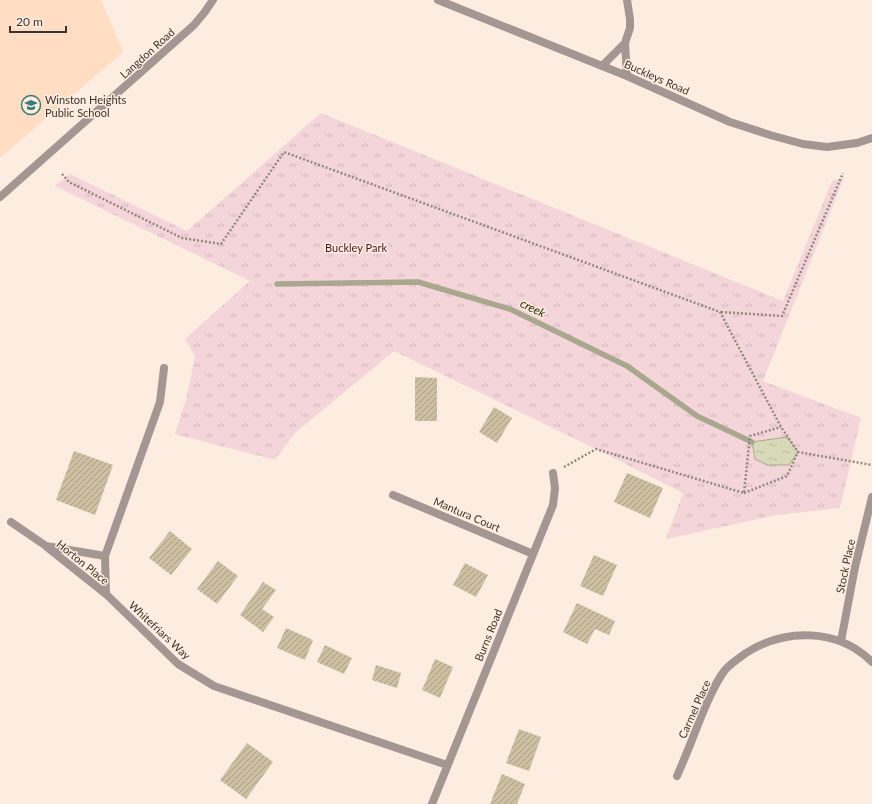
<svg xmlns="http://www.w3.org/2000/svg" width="872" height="804" font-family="Lato,sans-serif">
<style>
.built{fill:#feddc3}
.park{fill:url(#park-tufts)}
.water{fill:url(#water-ripples);stroke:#a9a78e}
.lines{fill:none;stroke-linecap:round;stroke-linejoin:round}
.stream{stroke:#a9a78e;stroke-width:5.5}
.building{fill:url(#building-hatch)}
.path{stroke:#95887e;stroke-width:2.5;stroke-dasharray:2 2;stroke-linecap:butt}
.minor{stroke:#a49692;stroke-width:8}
.tertiary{stroke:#a49692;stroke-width:8}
.labels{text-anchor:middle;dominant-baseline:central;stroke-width:3;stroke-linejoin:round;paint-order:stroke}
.street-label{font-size:11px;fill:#3d332b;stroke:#fdede0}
.poi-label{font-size:11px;fill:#3d332b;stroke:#fdede0;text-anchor:start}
.park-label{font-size:11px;fill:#471721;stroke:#fdede0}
.water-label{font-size:12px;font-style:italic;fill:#2d2e05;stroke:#fdede0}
</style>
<defs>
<pattern id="park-tufts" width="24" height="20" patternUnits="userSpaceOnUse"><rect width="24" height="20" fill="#f4d6da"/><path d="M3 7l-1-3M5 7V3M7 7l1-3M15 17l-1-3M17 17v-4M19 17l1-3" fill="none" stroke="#d2b8bb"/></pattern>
<pattern id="water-ripples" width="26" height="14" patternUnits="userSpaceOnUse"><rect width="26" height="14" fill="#d7d9b9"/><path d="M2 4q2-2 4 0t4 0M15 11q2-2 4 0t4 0" fill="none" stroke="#b9bb9f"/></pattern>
<pattern id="building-hatch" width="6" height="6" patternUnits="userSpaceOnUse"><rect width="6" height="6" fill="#cdbfa1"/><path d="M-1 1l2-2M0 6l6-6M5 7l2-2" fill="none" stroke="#a89c83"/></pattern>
</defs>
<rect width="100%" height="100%" fill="#fdede0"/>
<path class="built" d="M0,0H101L123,52L0,158Z"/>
<path class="park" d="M321,113L783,301L832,181L844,178L763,381L861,418L840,508L777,515L666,539L683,493L596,449L394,351L295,433L275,460L175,434L187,396L195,356L185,339L250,281L55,186L70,174L187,231Z"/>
<path class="water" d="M787,437L798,452L789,465H767L755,459L752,442Z"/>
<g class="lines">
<path class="stream" d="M277,284L418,282L510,309L627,366L697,416L752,442"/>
</g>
<path class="building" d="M415,377L437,378V421H415Z
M494,407L512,418L497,443L479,432Z
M74,451L113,465L95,515L56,500Z
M627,473L663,488L650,518L614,502Z
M170,531L192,549L171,575L149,558Z
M594,555L617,565L603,596L580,586Z
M218,561L238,576L217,604L197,589Z
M465,563L488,575L476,597L453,585Z
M263,582L276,590L262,609L274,617L263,632L240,615Z
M577,603L615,621L609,635L595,629L587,644L563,632Z
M286,628L313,640L305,660L277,648Z
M325,645L352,658L344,674L317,662Z
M435,659L453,667L440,698L422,690Z
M376,665L401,673L397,688L372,680Z
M519,729L541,737L529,771L506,763Z
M247,743L273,762L246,799L220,780Z
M502,774L525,784L517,804H490Z"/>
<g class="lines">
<path class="path" d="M62,174L69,182L182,238L221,244L284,152L720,312L781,427L798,452L872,465
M721,312L782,316L843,173
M564,467L596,449L744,493L750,436L781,427
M744,493L787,476L798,452"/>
<path class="minor" d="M438,0L627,76L730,122L770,135L803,144L827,147L857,143L872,138
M627,0L630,19V28L625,43L627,76
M602,66L625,43
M164,368L160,402L105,556L106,594L178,664L214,686L447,765
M393,495L533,554
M11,522L46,546L105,556
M47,547L106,594
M841,641L855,567L872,497
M677,776C685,758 692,740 699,722C706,705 713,686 725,670C730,664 739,658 746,653C785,628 838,628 872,662
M432,804L553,505L555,488L553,473"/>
<path class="tertiary" d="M0,197L194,25L204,13L213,0"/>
</g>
<defs>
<g id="school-ring" transform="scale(1)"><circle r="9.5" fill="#fdede0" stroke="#357d76" stroke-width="1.5"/><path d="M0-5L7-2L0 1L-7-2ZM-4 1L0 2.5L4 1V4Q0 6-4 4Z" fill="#357d76"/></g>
</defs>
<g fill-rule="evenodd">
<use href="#school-ring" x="31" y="105"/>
</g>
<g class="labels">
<g class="street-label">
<text transform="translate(147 53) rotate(-42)">Langdon Road</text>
<text transform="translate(657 77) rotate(24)">Buckleys Road</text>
<text transform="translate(467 514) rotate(23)">Mantura Court</text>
<text transform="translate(83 562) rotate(39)">Horton Place</text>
<text transform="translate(845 566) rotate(-78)">Stock Place</text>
<text transform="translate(160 630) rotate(43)">Whitefriars Way</text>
<text transform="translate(488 635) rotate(-68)">Burns Road</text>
<text transform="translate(694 709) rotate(-66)">Carmel Place</text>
</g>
<g class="poi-label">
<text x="45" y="99">Winston Heights<tspan x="45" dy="13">Public School</tspan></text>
</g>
<g class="park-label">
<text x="356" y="247">Buckley Park</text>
</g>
<g class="water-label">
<text transform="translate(533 308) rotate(26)">creek</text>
</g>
</g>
<path d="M10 26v6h56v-6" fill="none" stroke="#3d332b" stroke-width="2"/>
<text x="16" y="26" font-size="12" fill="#3d332b" stroke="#fdede0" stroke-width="3" paint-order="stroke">20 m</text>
</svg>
